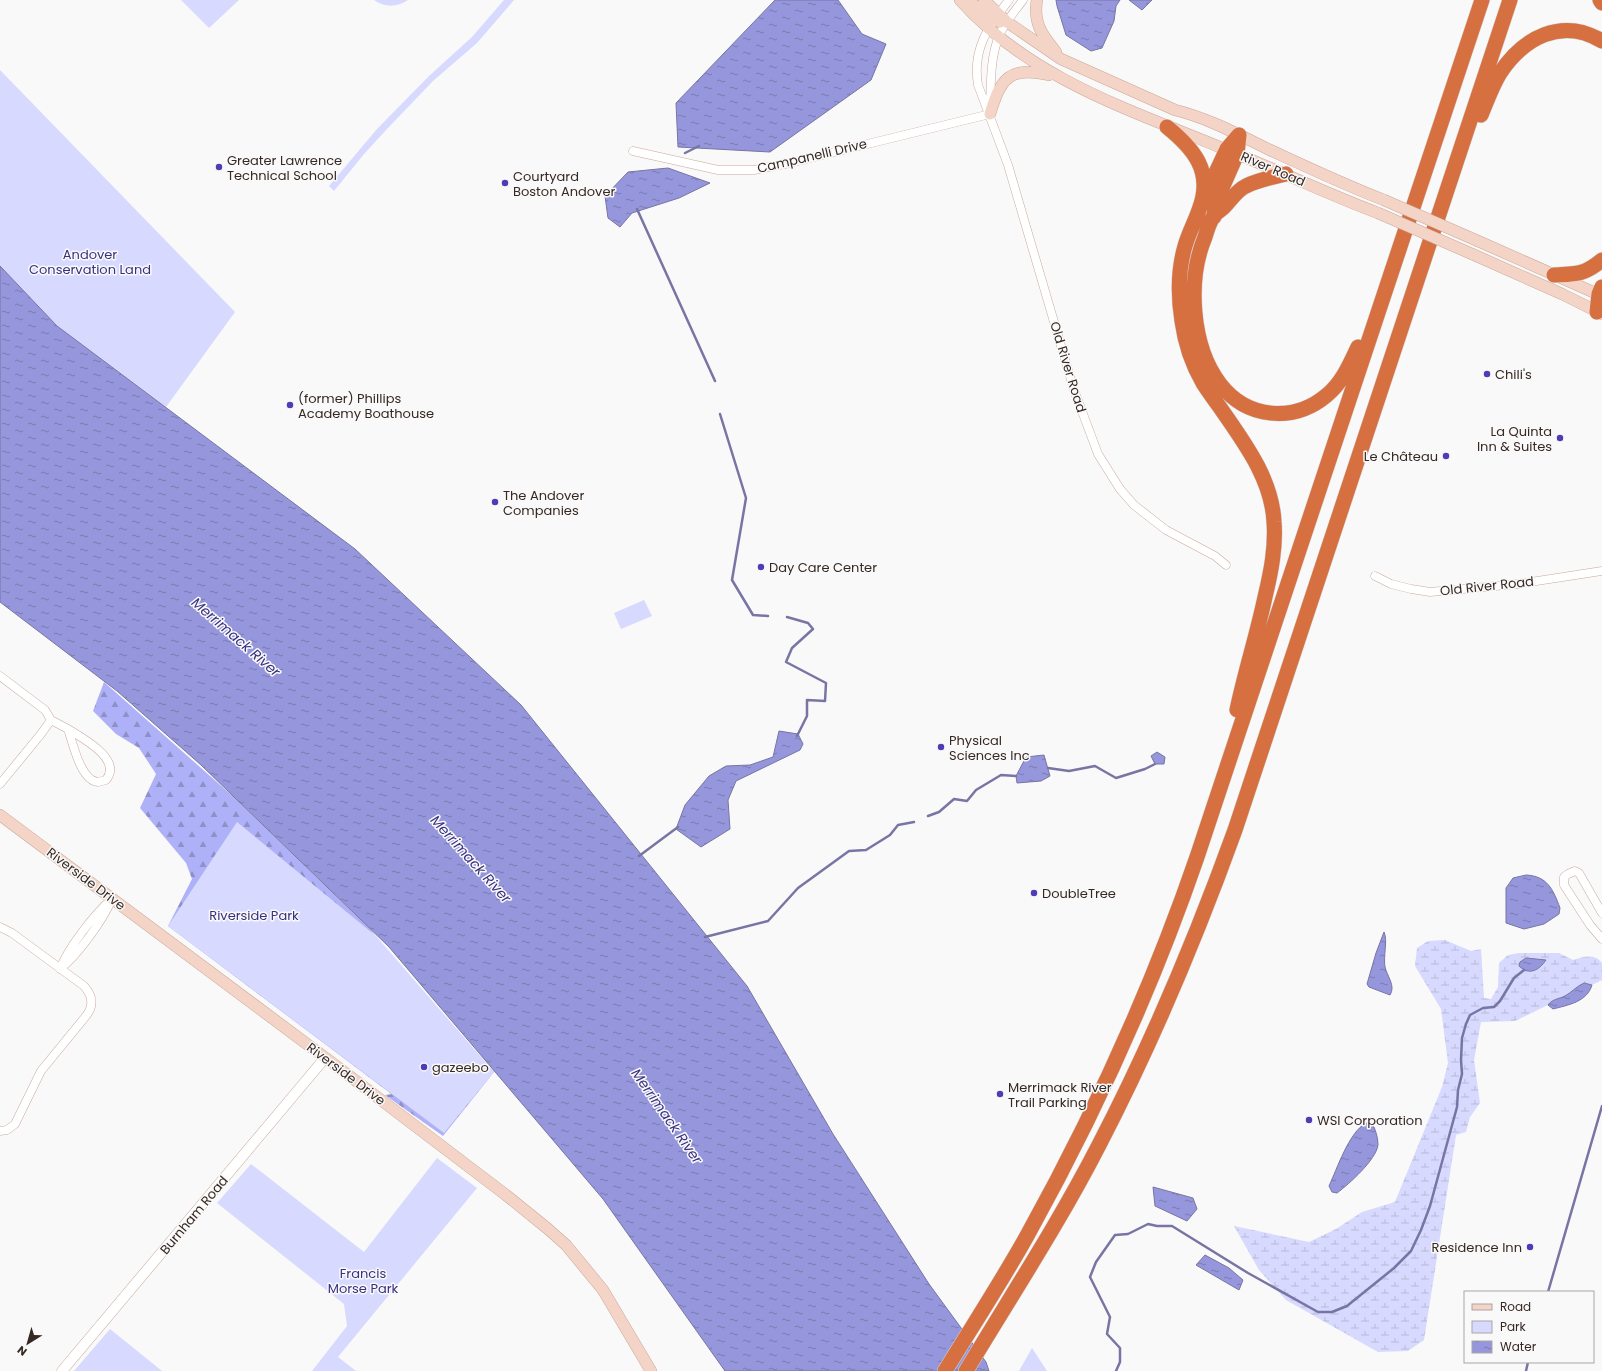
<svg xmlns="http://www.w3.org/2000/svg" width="1602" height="1371" font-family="Poppins,sans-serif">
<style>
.forest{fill:url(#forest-firs)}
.wetland{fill:url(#wetland-marsh)}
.park{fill:#d7d9fe}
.water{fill:url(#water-ripples);stroke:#7875a4}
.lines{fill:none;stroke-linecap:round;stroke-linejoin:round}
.stream{stroke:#7875a4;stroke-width:2.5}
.minor-casing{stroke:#caa899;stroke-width:9}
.tertiary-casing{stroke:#caa899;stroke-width:11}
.secondary-casing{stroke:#caa899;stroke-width:12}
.motorway-casing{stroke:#d7d4d3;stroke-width:16}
.minor{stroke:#fff;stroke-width:8}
.tertiary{stroke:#fff;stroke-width:10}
.secondary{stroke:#f3d4c6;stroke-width:11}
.motorway{stroke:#d67041;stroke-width:15}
.secondary-bridge-casing{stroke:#caa899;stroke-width:12;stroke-linecap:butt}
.secondary-bridge{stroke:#f3d4c6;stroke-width:11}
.poi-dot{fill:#4d3db4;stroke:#f9f9f9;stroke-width:1.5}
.labels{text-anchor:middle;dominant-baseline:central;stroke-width:3;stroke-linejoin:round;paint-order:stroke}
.street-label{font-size:13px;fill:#362822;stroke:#f9f9f9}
.poi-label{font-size:13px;fill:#362822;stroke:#f9f9f9;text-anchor:start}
.park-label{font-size:13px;fill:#383080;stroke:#f9f9f9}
.water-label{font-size:14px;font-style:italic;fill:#393182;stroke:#f9f9f9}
</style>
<defs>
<pattern id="forest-firs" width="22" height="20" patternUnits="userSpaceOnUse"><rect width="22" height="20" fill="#afb1f8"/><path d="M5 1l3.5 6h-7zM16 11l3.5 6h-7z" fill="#8f90c8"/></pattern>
<pattern id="wetland-marsh" width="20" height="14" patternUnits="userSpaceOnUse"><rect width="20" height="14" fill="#d7d9fe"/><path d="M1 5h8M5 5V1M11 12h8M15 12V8" fill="none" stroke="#b9bad9"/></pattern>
<pattern id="water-ripples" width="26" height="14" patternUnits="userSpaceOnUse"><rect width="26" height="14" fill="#9596db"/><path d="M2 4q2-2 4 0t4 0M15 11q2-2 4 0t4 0" fill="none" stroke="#7a7ab1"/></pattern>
</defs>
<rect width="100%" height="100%" fill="#f9f9f9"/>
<path class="forest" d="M104,682L236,799L370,929L416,989L494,1072L443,1136L385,1095L392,1094L410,1108L168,926L192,879L186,863L140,808L156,774L139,748L116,734L93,711Z"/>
<path class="wetland" d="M1445,940L1471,951L1481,949L1484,998L1491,999L1498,987L1499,963L1508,955L1519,953H1559L1573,960C1584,957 1594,953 1602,963V980L1592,985L1584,983C1577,987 1572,992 1565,996C1559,999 1552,999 1548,1005L1515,1021L1481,1022L1474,1060L1480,1103L1470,1117L1466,1132L1456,1135L1424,1340L1408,1351L1378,1352L1286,1300L1259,1270L1234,1226L1309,1242L1336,1229L1362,1212L1395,1202L1442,1087L1448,1063L1441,1009L1415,966L1417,948L1428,941Z"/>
<path class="park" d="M181,0H239L209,28Z
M374,0H408C397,7 385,8 374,0Z
M504,0H514L477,43L433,81L387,129L364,154L334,191L329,186L377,129L429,76L472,37Z
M0,70L235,312L166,407L56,326L0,266Z
M644,600L652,616L621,629L614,613Z
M237,822L376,936L494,1072L444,1133L168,926Z
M437,1158L477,1188L338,1357L356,1371H312L347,1326L344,1304L217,1203L251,1164L364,1252Z
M110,1329L162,1371H74Z
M1032,1348L1047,1371H1019Z"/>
<path class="water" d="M775,0H838L862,34L886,44L871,80L770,152L678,147L676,103Z
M1056,0H1120L1116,6L1114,21L1102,48L1091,51L1066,35L1057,6Z
M1129,0H1152L1142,10Z
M668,168L710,183L679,198L632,213L620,227L608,218L605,196L628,172Z
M0,266L57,326L355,549L521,705L747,986L833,1134L929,1284L986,1362L989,1371H725L603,1199L389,947L201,765L117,691L0,602Z
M779,731L798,734L803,744L800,750L736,781L728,800L730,829L701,847L676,829L685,805L709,776L726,766L750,765L773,757Z
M1157,752L1165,757L1164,764H1155L1151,756Z
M1044,755L1050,776L1041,781L1017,783L1016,776L1026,757Z
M1526,875C1547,876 1553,889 1560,908L1559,914L1544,924L1524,929L1506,923V888L1513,878Z
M1384,932C1388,940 1383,957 1385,967C1387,976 1396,986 1390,995L1369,987L1367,984L1376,953Z
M1526,958L1546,960C1539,970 1530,976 1519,966L1520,962Z
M1584,983L1592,985C1587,1002 1568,1005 1553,1009L1548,1005C1552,999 1559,999 1565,996C1572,992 1577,986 1584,983Z
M1366,1123L1374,1127C1376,1132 1378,1138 1378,1145C1376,1160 1349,1184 1337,1193L1332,1192L1329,1186C1337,1169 1349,1132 1366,1123Z
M1153,1187L1193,1198L1197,1209L1187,1221L1155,1206Z
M1205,1255L1229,1268L1243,1280L1239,1290L1196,1265Z"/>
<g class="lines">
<path class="stream" d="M685,153L699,146
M637,209L715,381
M720,414L746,498L732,580L753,615L768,616
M787,617L808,623L813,629L792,648L786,662L826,683L825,701L807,700V716L797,736
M1048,768L1069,771L1095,766L1116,778L1145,769L1155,764
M928,816L939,812L954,799L967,801L976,790L1001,775L1016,776
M639,856L678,827
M705,937L768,921L798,888L849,851L866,850L890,835L898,825L914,822
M1548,1292L1602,1106
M1116,1371L1120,1362V1348L1107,1334L1110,1317L1090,1277L1096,1262L1115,1235L1128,1234L1148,1224L1157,1226H1172L1248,1273L1318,1312H1332L1347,1306L1394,1268L1411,1251L1421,1230L1430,1206L1457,1107L1458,1090L1462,1074L1461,1060L1462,1038L1466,1024L1470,1015L1483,1008L1494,1007L1500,1001L1514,978L1524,970
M1526,1371L1528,1362"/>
<g class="minor-casing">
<path id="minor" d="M1009,0C988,27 972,49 978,85L1008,165L1074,390L1098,454L1120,489L1134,505L1166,530L1215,556L1226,565
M990,107C991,84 990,58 999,36C1004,23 1015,11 1023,0
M633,151L718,170H754L790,163L990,114
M1375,576L1391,584L1411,589L1430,592L1517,584L1602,571
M0,676L45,710L51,720L41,734L0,784
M51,720L68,729C73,744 81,781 98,782L106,780C123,759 82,738 68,729
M1602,913L1579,873L1575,871L1568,874L1564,877V885L1590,925L1602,939
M0,927L12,933L84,986C93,996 94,1006 86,1016L41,1071L15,1124L7,1130L0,1131
M61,968C77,956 103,920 111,901
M60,969C68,948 95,913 112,899"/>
</g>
<g class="tertiary-casing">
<path id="tertiary" d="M62,1371L325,1058"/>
</g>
<g class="secondary-casing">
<path id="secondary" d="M960,0C1030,79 1133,111 1227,150C1278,170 1327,194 1378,213
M967,0L994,19L1000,22
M984,0L1007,22L1061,59L1175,110C1208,118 1239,135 1270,150C1307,167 1345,185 1384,200
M1037,0C1033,23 1042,35 1056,52
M990,114C1001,78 1009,66 1049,75
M1478,241L1602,296
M1472,254L1562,294L1602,314
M0,815L335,1065L506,1195L548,1229L566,1245L603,1290L651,1371"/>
</g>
<g class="motorway-casing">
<path id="motorway" d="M1600,0L1602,3
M1481,115C1487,101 1492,86 1500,73C1524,37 1562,17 1602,41
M1167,127C1193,148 1213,171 1200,207C1196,220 1189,232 1185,246C1178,270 1178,296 1182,321C1185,343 1192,364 1203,383C1208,391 1214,399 1219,406C1243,441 1272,478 1274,522C1276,547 1271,572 1265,597C1257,635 1245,672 1237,710
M1286,174C1273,177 1258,180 1246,186C1237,190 1231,200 1224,207C1221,210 1216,213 1213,217C1209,223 1207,230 1205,237C1187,280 1191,346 1220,384C1247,419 1294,423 1327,395C1342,383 1350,364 1358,347
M1205,196L1227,149L1239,135
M1214,217L1215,204L1237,154L1239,135
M1554,275C1576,274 1584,275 1602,260
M1597,312L1599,294L1602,287
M945,1371C973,1325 1002,1281 1028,1234C1095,1113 1152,988 1197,857L1482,0
M966,1371C1011,1296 1059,1223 1099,1145C1152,1043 1196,938 1235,830L1510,0"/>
</g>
<use href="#minor" class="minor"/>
<use href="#tertiary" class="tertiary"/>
<use href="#secondary" class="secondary"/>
<use href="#motorway" class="motorway"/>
<g class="secondary-bridge-casing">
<path id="secondary-bridge" d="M1384,200L1478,241
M1378,213L1472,254"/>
</g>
<use href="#secondary-bridge" class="secondary-bridge"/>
</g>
<g class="poi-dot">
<circle cx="219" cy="167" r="4"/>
<circle cx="505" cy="183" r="4"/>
<circle cx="1487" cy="374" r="4"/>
<circle cx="290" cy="405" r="4"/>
<circle cx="1560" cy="438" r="4"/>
<circle cx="1446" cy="456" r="4"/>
<circle cx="495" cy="502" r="4"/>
<circle cx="761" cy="567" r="4"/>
<circle cx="941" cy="747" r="4"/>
<circle cx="1034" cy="893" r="4"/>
<circle cx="424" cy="1067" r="4"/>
<circle cx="1000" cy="1094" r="4"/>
<circle cx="1309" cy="1120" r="4"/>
<circle cx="1530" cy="1247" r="4"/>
</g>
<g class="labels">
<g class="street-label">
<text transform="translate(812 156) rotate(-13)">Campanelli Drive</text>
<text transform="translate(1273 169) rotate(23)">River Road</text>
<text transform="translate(1068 367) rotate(73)">Old River Road</text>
<text transform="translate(1487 586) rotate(-6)">Old River Road</text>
<text transform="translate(86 879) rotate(37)">Riverside Drive</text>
<text transform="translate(346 1074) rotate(37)">Riverside Drive</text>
<text transform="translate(194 1215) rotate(-50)">Burnham Road</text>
</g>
<g class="poi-label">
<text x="227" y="160">Greater Lawrence<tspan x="227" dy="15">Technical School</tspan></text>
<text x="513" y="176">Courtyard<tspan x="513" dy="15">Boston Andover</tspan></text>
<text x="1495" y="374">Chili's</text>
<text x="298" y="398">(former) Phillips<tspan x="298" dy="15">Academy Boathouse</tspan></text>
<text x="1552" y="431" text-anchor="end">La Quinta<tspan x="1552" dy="15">Inn &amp; Suites</tspan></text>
<text x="1438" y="456" text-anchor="end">Le Château</text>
<text x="503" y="495">The Andover<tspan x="503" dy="15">Companies</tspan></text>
<text x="769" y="567">Day Care Center</text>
<text x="949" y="740">Physical<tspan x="949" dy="15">Sciences Inc</tspan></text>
<text x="1042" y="893">DoubleTree</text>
<text x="432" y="1067">gazeebo</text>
<text x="1008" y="1087">Merrimack River<tspan x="1008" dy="15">Trail Parking</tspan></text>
<text x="1317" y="1120">WSI Corporation</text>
<text x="1522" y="1247" text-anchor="end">Residence Inn</text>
</g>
<g class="park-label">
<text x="90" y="254">Andover<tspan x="90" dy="15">Conservation Land</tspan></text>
<text x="254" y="915">Riverside Park</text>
<text x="363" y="1273">Francis<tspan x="363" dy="15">Morse Park</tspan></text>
</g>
<g class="water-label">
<text transform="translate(236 637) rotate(41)">Merrimack River</text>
<text transform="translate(471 859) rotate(48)">Merrimack River</text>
<text transform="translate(667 1116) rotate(55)">Merrimack River</text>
</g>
</g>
<rect x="1464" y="1291" width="130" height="72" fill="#f9f9f9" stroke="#aba5a3"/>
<rect x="1472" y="1304" width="20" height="6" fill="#f3d4c6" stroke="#aba5a3"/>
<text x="1500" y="1311" font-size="12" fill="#362822">Road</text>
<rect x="1472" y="1321" width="20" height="12" fill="#d7d9fe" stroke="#aba5a3"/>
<text x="1500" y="1331" font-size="12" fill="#362822">Park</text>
<rect x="1472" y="1341" width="20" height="12" fill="url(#water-ripples)" stroke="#aba5a3"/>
<text x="1500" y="1351" font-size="12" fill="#362822">Water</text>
<g transform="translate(28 1343) rotate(217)" stroke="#f9f9f9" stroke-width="3" paint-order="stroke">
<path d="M0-3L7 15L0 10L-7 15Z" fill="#362822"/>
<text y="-6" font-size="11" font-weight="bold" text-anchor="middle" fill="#362822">N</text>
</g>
</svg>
